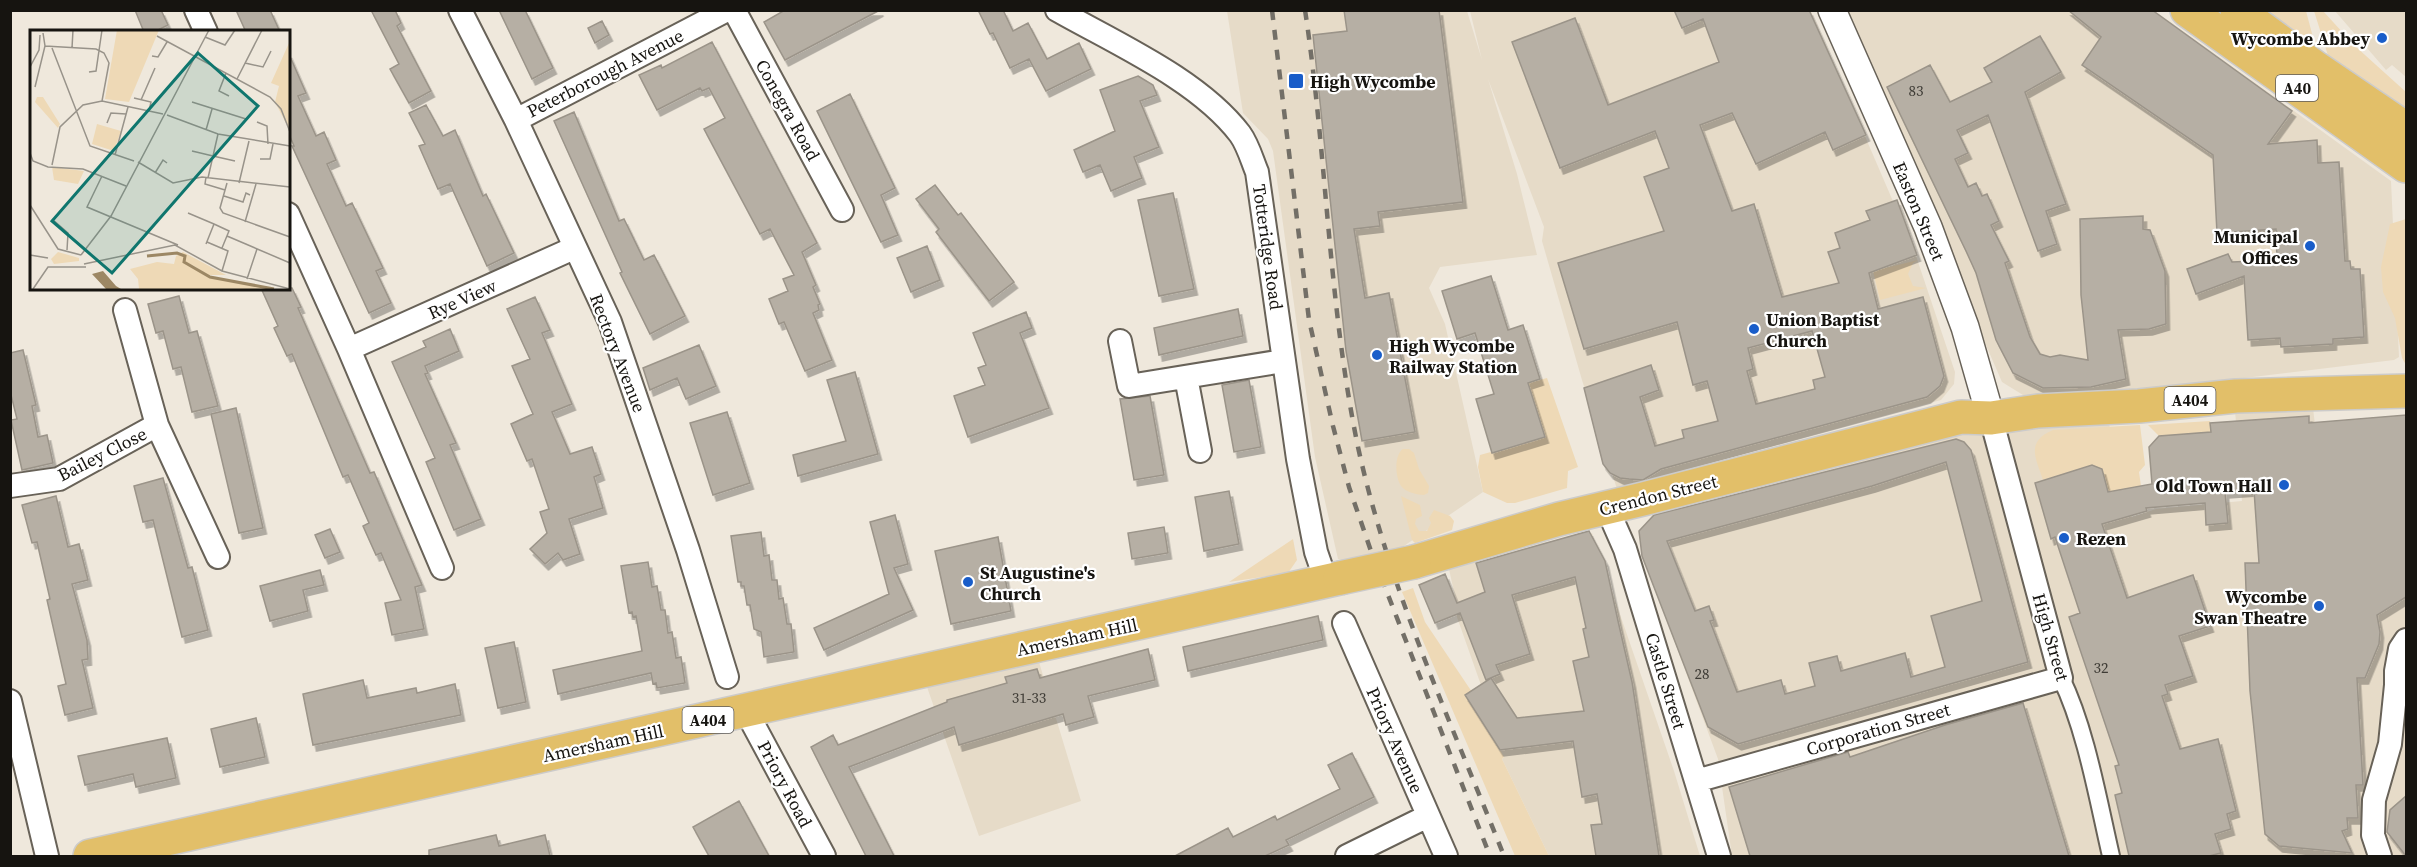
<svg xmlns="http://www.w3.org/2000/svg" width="2417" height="867" font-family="'Source Serif 4',serif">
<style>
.built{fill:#e6dbc8}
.green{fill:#eed9b6}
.building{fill:#b6afa4;stroke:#9b9489;stroke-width:1.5;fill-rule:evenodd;filter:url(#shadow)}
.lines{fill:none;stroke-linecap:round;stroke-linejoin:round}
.pedestrian-casing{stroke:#686258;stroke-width:20}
.minor-casing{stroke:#686258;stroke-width:26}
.tertiary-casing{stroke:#686258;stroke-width:30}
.primary-casing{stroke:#cccbca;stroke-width:36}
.pedestrian{stroke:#fff;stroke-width:16}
.minor{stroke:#fff;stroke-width:22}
.tertiary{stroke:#fff;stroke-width:27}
.primary{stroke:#e2bf69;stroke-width:33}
.rail{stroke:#736f67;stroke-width:4.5;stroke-dasharray:10 10;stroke-linecap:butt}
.primary-bridge-casing{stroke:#cccbca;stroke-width:36;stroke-linecap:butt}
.primary-bridge{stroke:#e2bf69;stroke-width:33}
.poi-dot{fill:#195dc9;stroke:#fff;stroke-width:2}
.labels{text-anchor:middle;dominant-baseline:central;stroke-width:4.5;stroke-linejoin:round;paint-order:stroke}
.number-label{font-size:15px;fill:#3e3b35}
.shield{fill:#fff;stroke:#5c5a58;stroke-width:1.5}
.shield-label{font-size:16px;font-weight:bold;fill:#161410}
.poi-label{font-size:18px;font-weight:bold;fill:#161410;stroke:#fff;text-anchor:start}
.street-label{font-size:18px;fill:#161410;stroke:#fff}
.inset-river{fill:none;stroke:#9c8764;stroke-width:3}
.inset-road{fill:none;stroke:#98938a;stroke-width:1.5}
.view{fill:#0f766e;fill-opacity:0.15;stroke:#0f766e;stroke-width:3}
.inset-edge{fill:none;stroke:#161410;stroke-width:3}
</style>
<defs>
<filter id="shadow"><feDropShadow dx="3.5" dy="6" stdDeviation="0" flood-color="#0004"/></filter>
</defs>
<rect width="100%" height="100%" fill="#efe8dc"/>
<path class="built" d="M1227,11H1467L1482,60L1470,11H1811L1914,250L1955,372L1954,384L1941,400L1617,489L1582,380L1542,241L1544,227L1488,79L1517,174L1537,255L1440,267L1429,288L1445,324L1483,492L1398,550L1347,562L1338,559L1315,457L1273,151L1268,139L1243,113Z
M1841,11H2155L2391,181L2399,357L2394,360L2136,391L2061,397L2023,395L2002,382Z
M2335,11H2406V77L2392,65L2386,70Z
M2313,408L2330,553L2353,567L2406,561V856H1732L1718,759L1648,570L1640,538L1656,514L1806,471L1973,429L2108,420L2132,517L2156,509L2242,501L2235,410Z
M1592,533L1674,771L1700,856H1549L1502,759L1504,757L1474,700L1482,688L1452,603L1456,601L1449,569L1542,543Z
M1039,662L1081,801L979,836L927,687Z"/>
<path class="green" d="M2249,11H2306L2314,41L2307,50Z
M2314,11H2323L2355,46L2406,92V119L2331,65Z
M2406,219V365L2402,358L2395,318L2383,292L2381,267L2390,224Z
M1918,260L1913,263L1908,274L1913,286L1926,288L1880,300L1873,271Z
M1547,378L1578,467L1568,471L1567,488L1515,503H1507L1483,492L1478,467L1480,455L1545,437L1528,383Z
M2210,421L2211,432L2159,436L2148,425Z
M2140,425L2145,465L2139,472L2141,486L2108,492L2102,469L2092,465L2043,480C2036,458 2025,442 2053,430Z
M1403,449H1409L1414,453L1419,469L1429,486L1428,493L1424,495C1418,495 1405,492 1401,486C1395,477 1394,455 1403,449Z
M1401,496L1420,505L1422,516L1416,519L1415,524L1419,531H1427L1431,523L1429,518L1434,510L1450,516L1454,521L1452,530L1415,543L1412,540Z
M1293,539L1297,560L1288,573L1229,582Z
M1413,588L1425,622L1476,698L1474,700L1504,757L1502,759L1549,856H1515L1402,592Z"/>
<path class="building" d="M135,10H161L168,25L154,32H144Z
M236,10H270L280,32H246Z
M371,10H395L401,23L397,26L431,91L409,103L390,69L399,64Z
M499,10H525L553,68L532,79Z
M785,10H880L785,60L764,22Z
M978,10H1003L1013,31L1028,23L1047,59L1079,43L1091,69L1046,91L1029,59L1010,68L993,33L990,34Z
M1344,10H1439L1463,202L1378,212L1380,226L1354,229L1365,298L1389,293L1415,432L1362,441L1346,351L1313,35L1347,31Z
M1674,10H1809L1866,135L1833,150L1825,132L1756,164L1732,113L1700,125L1732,211L1754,204L1782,297L1839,283L1828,252L1840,248L1835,233L1870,220L1866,211L1897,200L1917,255L1869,273L1878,309L1923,297L1944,376L1940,386L1927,397L1661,469L1643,480L1629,479L1620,478L1610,473L1603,464L1584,388L1651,365L1659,390L1640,397L1655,446L1684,438L1682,430L1718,421L1707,381L1693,385L1677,322L1584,349L1558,263L1664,231L1644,177L1669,168L1655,131L1560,168L1512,42L1575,18L1608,105L1719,62L1703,19L1682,28ZM1812,331L1825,377L1813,380L1815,389L1756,404L1747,371L1753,369L1748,348Z
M2068,10H2152L2292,111L2268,144L2317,140L2318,163L2339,162L2345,261H2350L2351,269H2360L2364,337L2333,339V344L2281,347L2280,338L2248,340L2244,276L2196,294L2187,269L2228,254L2232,262L2277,260L2276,229L2217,233L2213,155L2082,65L2101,37Z
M602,21L609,35L595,43L588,28Z
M2040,36L2061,72L2025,92L2066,204L2046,211L2057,244L2038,251L1988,115L1957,130L1968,153L1955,159L1968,187L1976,183L1982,196L1987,194L1999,221L1991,225L2009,261L2005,263L2030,337L2040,354L2050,357L2060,355L2088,360L2081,295L2080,219L2143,216V229L2150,230L2165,271L2166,324L2149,329L2118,330L2126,379L2091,387L2043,388L2013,373L1996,340L1976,273L1966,251L1887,87L1930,65L1950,102L1992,82L1984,68Z
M712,42L817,243L802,252L816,285L813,287L820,304L818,305L819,310L813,313L832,360L805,371L784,322L779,324L769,299L788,291L783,279L794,275L770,229L760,234L704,129L725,118L709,88L702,91L700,88L657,110L639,75L661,65L662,68Z
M288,52L306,93L298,96L316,136L324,132L336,160L327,164L346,206L352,203L383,268L376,271L391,303L369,313L292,146H294L288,132Z
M1138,76L1153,85L1157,95L1140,101L1159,147L1134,157L1142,178L1111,191L1100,165L1083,172L1074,150L1115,131L1100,90Z
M850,94L895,188L881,195L898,235L881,242L817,111Z
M426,105L443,136L455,130L483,196L486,194L514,253L487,266L450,184L438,189L419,146L425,144L409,113Z
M574,112L619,221L624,219L644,260L654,255L685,316L650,334L620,273L622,272L554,121Z
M935,185L958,215L961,213L1014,282L989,301L936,232L939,229L916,199Z
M1173,193L1194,289L1159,296L1138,200Z
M927,246L940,280L911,292L897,258Z
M1491,276L1508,330L1523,325L1540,379L1528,383L1545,437L1492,453L1476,399L1494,394L1475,333L1457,339L1442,291Z
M261,288H292L301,307L298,308L353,434L370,473L374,472L422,585L415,587L424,629L392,635L385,603L401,600L381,553L376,555L363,526L369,523L348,475L343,477L292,354L287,356L274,328L278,326Z
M179,296L189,333L197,331L218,406L192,412L181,367L173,369L163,331L156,333L148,304Z
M535,297L550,330L542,333L572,404L552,412L570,454L592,447L601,474L594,477L603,508L569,519L580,554L563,560L558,553L545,564L530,549L547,533L540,512L549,509L532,459L527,461L511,424L533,414L512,366L530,359L507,309Z
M1238,309L1243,336L1159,355L1154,328Z
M1026,312L1032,328L1020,333L1049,408L968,437L954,396L985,385L978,368L986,365L973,333Z
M450,329L459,351L425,366L428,373L425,374L456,443L450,445L481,519L454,530L426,462L435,458L392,362L426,347L423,341Z
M699,345L716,386L686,399L677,378L650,390L643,368Z
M23,350L36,405L32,406L38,437L47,435L53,463L22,470L11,420L17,419L10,391V353Z
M855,372L878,454L798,476L793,455L846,441L827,380Z
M1249,380L1261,447L1234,452L1222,385Z
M1150,396L1164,475L1134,480L1120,399Z
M236,408L263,528L239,533L211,414Z
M727,412L750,483L713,495L690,423Z
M2406,415V597L2377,615L2380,632L2379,644L2365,678H2357L2363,785H2356L2358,818H2347L2348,829L2342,831L2352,853L2279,846L2265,834L2250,691L2245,563H2259L2254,490L2225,492L2228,523L2206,525L2205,503L2146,508L2147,511L2102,524L2127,598L2193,575L2210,626L2179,636L2193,676L2165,685L2168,694L2162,696L2180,749L2218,739L2236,811L2227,814L2231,829L2215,834L2221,853L2209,856H2129L2115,795L2122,793L2115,766L2119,765L2069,617L2080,613L2055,537L2051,539L2035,483L2092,465L2102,469L2108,492L2152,484L2149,447L2159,436L2211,432L2210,423L2309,416V423Z
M1956,439L1964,442L1971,450L2028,662L1738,744L1708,727L1642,556L1639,531L1654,515ZM1946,462L1982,601L1931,616L1945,667L1911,677L1905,653L1841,671L1837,656L1809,663L1815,686L1785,694L1781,680L1737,692L1710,621L1714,620L1709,606L1695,611L1667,541L1872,486Z
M163,478L188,568L192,567L208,630L182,637L153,520L143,522L134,486Z
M1229,491L1239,544L1204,551L1195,497Z
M56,496L68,547L79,544L88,580L72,584L87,640L88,659L82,660L93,708L65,715L58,686L66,684L47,600L50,599L37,542L32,543L22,505Z
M895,515L908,564L894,568L913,610L824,650L814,628L889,594L870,522Z
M1164,527L1168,553L1132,559L1128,533Z
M330,529L340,552L325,558L315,535Z
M1589,531L1605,561L1618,621L1632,682L1659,856H1596L1591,825L1602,824L1597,794L1582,797L1573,741L1500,750L1465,695L1491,678L1517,718L1584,711L1573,661L1589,657L1583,629L1586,628L1575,577L1512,595L1530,654L1496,665L1500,674L1486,680L1460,613L1435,623L1419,585L1445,574L1457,603L1485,592L1476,563Z
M761,532L764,556L769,555L772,580H777L779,599L783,598L787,624H791L794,652L764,657L761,632L754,629L750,605H747L744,586H741V582H738L731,536Z
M998,537L1011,611L951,624L935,551Z
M648,562L652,587L657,586L661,610H665L668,633L672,632L676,658L681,657L685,683L657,688L656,683L653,684L651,673L558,694L553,670L642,651L636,616L633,617L632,612L629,613L621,566Z
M320,570L324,585L303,590L308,611L270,621L260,586Z
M1318,616L1323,640L1188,671L1183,647Z
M514,642L526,702L498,708L485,648Z
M1148,649L1155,680L1088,696L1094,717L1066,725L1063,714L959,745L954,727L849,767L894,856H866L811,747L833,735L838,745L947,702V700L1007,683L1005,677L1037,669L1040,678Z
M363,680L367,698L416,688L417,693L455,684L461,715L313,745L303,694Z
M2023,703L2069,856H1750L1729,787L1848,752L1850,757L1945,725Z
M256,718L265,757L220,767L211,729Z
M167,738L176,778L136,787L133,774L85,785L78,756Z
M1352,753L1374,797L1286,840L1289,845L1265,856H1175L1228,828L1233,837L1275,816L1277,820L1340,789L1328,765Z
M2406,796V856L2387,832L2390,810Z
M739,801L769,856H709L693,827Z
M496,835L499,846L545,835L550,856H429V850Z"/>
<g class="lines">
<g class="pedestrian-casing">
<path id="pedestrian" d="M2061,678C2086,729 2098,800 2111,856"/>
</g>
<g class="minor-casing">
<path id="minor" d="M196,10L206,32
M460,10L516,120L610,322L688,550L727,677
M734,10L842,210
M1057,10C1117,44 1199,80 1240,134C1248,145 1252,160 1257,172L1298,459L1316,552L1326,581
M516,120L727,10
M288,214L349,349L442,568
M1120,341L1129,386L1283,361
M349,349L574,248
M1186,377L1200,451
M157,425L218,557
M10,486L59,479L157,425L125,310
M1607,508L1625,549L1719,856
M1344,623L1446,856
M10,701L47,856
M746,711L824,856
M1696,781L2061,678L1991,418
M1347,856L1428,816
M2380,856L2373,835L2374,800L2390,744L2396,685V671L2400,649L2406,640"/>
</g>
<g class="tertiary-casing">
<path id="tertiary" d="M1832,10L1928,227L1965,327L1991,418"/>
</g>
<g class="primary-casing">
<path id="primary" d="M2187,10L2406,166
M2237,10L2316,68L2406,129
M1414,562L1559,519L1643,499L1961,417L1991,418L2038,411L2139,406L2236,396L2406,391
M90,856L1340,578"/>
</g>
<use href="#pedestrian" class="pedestrian"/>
<use href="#minor" class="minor"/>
<use href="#tertiary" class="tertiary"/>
<use href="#primary" class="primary"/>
<path class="rail" d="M1272,10L1309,320L1333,426L1349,487L1372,554L1490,856
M1305,10C1327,155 1328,303 1358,447C1389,589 1451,722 1504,856"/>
<g class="primary-bridge-casing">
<path id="primary-bridge" d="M1340,578L1414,562"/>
</g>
<use href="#primary-bridge" class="primary-bridge"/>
</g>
<g class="poi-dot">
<circle cx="2382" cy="38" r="6"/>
<rect x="1288" y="73" width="16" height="16" rx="3"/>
<circle cx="2310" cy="246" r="6"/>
<circle cx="1754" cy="329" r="6"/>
<circle cx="1377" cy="355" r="6"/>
<circle cx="2284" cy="485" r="6"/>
<circle cx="2064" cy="538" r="6"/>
<circle cx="968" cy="582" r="6"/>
<circle cx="2319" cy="606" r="6"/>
</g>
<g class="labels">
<g class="number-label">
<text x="1916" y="90">83</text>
<text x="2101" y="667">32</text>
<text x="1702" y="673">28</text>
<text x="1029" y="697">31-33</text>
</g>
<g class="shield">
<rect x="2276" y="75" width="42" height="26" rx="4.5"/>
<rect x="2164.5" y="387" width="51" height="26" rx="4.5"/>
<rect x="682.5" y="707" width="51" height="26" rx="4.5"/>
</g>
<g class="shield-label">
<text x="2297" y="88">A40</text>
<text x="2190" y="400">A404</text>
<text x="708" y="720">A404</text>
</g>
<g class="poi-label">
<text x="2370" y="38" text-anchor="end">Wycombe Abbey</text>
<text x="1310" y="81">High Wycombe</text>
<text x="2298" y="236" text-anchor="end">Municipal<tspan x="2298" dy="21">Offices</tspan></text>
<text x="1766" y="319">Union Baptist<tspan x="1766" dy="21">Church</tspan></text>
<text x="1389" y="345">High Wycombe<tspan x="1389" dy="21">Railway Station</tspan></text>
<text x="2272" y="485" text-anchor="end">Old Town Hall</text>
<text x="2076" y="538">Rezen</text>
<text x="980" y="572">St Augustine's<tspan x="980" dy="21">Church</tspan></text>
<text x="2307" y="596" text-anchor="end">Wycombe<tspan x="2307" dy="21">Swan Theatre</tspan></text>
</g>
<g class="street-label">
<text transform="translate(605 73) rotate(-27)">Peterborough Avenue</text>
<text transform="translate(788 110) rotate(61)">Conegra Road</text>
<text transform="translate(1919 211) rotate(67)">Easton Street</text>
<text transform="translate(1268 247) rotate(82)">Totteridge Road</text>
<text transform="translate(462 299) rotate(-24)">Rye View</text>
<text transform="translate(618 353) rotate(69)">Rectory Avenue</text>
<text transform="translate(102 454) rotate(-27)">Bailey Close</text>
<text transform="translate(1658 495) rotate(-14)">Crendon Street</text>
<text transform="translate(1077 637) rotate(-12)">Amersham Hill</text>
<text transform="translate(2051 637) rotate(74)">High Street</text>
<text transform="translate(1666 681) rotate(73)">Castle Street</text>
<text transform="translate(1878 729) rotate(-16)">Corporation Street</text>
<text transform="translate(1395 740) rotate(66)">Priory Avenue</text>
<text transform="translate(603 743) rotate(-12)">Amersham Hill</text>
<text transform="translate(785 784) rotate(62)">Priory Road</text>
</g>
</g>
<g transform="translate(30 30)">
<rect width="260" height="260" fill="#efe8dc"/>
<path d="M87,0H129L99,72L75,69ZM259,13V99L245,72L249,56L241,53ZM7,67H13L30,94L28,98L5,72ZM67,94L91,101L84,121L62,114ZM22,137L54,141L48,154L24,150ZM28,222L49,228V231L24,234L21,229ZM153,222L196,245H178L161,234L176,246L243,259H109L108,249L100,239L127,232L144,234L146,226Z" fill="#eed9b6"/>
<path d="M73,241L86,256L91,259H76L62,244Z" fill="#9c8764"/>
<path class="inset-river" d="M117,226L147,223L155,226L154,232L180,247L244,259"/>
<path class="inset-road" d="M127,6L240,67L251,79L260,102M175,7L195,15L205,0M15,16L66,19L74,23L79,33L72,71M22,18L60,116L104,131M42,18L43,0M122,26L128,27L137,12M215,33L233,37L241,21M0,37L9,20L10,5M59,42L66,41L72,0M196,43L189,61L199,66M207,49L232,0M5,57L15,16L13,3M104,68L121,72L119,81M111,70L125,38M162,72L216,89M137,85L188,104L260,116M227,92L237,96L238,114M77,93L81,83L96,84M176,100L182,79M162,121L183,126M0,123L3,131L18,137L53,139L96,156M85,125L98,77M183,126L205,131M230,129H240L243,114M108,132L143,153L172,147L260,157M22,135L30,97L53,75L72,71L133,84M125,143L133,130L137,133M72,146L57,177L148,215M176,147L175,154L195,160M178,148L188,104M197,153L190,178L193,183L260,207M209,153L219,111M194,166L213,172L216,163L220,165M0,175L28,219L51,225M158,183L184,194M22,189L38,203L37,220M215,192L226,154M184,194L199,201L192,218M197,206L260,233M177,212L198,221L192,241M176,214L184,194M0,225L18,228M51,225L81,186L179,0M54,234L145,215L192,241L260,259M217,249L227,219M3,259L18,237H56"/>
<path class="view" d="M168,23L228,76L82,243L22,191Z"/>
<rect width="260" height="260" class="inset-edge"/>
</g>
<rect width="2417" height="867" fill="none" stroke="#161410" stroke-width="24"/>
</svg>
